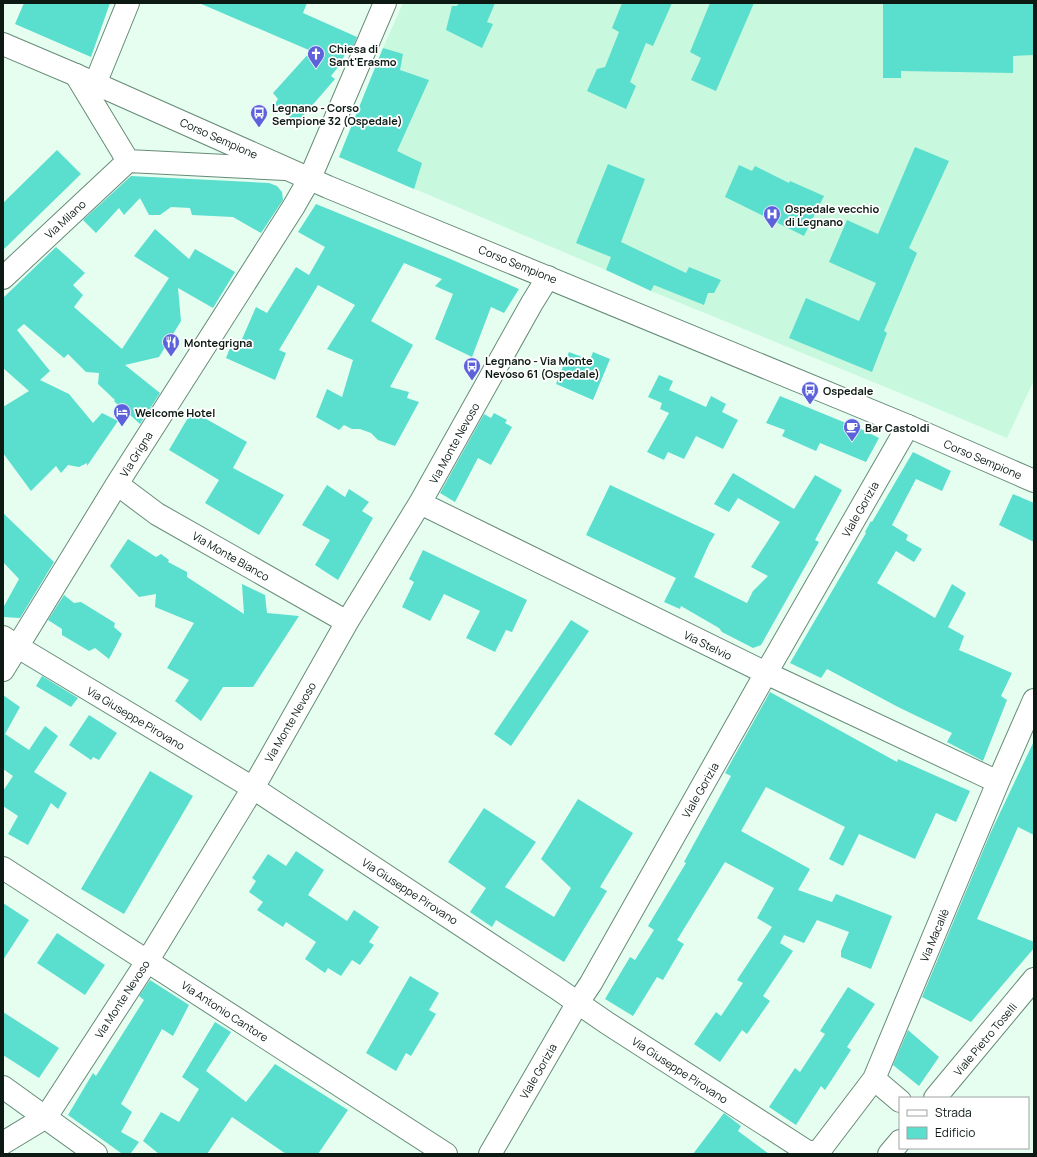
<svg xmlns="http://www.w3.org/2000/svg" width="1037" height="1157" font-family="Manrope,sans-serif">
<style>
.built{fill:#c8f8de}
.building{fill:#5adece}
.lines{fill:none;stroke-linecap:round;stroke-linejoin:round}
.minor-casing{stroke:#678b78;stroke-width:24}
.primary-casing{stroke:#678b78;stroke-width:24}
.minor{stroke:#fff;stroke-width:22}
.primary{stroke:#fff;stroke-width:22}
.labels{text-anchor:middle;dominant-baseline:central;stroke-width:3.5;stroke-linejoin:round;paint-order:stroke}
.poi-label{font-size:11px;font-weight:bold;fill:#0c1a13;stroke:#fff;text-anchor:start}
.street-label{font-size:11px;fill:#0c1a13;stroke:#fff}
</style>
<rect width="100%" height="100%" fill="#e6fef0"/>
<path class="built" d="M403,3H1034V380L1007,438L900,393L651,291L606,270L339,157L383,48Z"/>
<path class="building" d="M24,3H110L91,57L15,24Z
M199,3H307L303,13L357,37L350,54L345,53L342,62L331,76L335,79L296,124L275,104L278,99L273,93L311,51Z
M459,3H495L487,22L493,24L482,48L446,30L452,6H457Z
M622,3H672L653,46L646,43L630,82L636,86L626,109L587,91L597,69L605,67L619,32L612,28Z
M710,3H754L716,91L691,80L701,58L690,52Z
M883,3H1034V55L1013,56V73L901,71V78H883Z
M383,48L403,54L400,70L429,80L397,151L422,163L414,189L339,157Z
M915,147L949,161L909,248L917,253L884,331L887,333L872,372L789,338L806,298L859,321L876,283L829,262L847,220L878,234Z
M57,150L81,174L3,250V203Z
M608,164L645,179L621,242L686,273L689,267L721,280L714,293H708L704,305L654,285L651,291L606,270L611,257L576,243Z
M739,165L752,171L755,166L789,183L790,181L824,196L804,236L725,197Z
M131,176L269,183L277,186L282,192L283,200L261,233L233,217L192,215L190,208L171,207L160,215H149L140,198L124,215L119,208L96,233L83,220Z
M316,204L448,258L519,289L504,313L491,307L472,357L435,339L453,294L435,286L442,279L404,263L371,321L413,345L390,387L409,392L407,398L419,402L395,446L378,440L371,433L360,429H352L344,425L339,430L316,417L327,389L342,397L353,360L327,349L355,305L318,285L279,350L286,353L275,380L226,358L232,343L239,346L256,307L267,313L296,267L309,275L325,247L298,232Z
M155,229L189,259L195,249L235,272L213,308L178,288L181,321L159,357L125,365L160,393L140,424L130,415L129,416L114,401L115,400L98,384L99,373L86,372L68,354L64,358L24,324L17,330L50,371L40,380L69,394L93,423L102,413L118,421L87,466V463L79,467L68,465L61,473L56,466L31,491L3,453V407L29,391L3,368V298L56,247L85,273L73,285L83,295L74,307L122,349L169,278L134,256Z
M569,352L590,360L593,352L610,359L593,400L556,384Z
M659,375L673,381L669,390L706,407L711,396L726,404L722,412L738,420L723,449L696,436L684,459L668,452L664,460L647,452L669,413L660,409L662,403L648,397Z
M780,396L863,430L879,438L866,462L820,443L816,451L782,436L785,430L766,423Z
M192,411L247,442L233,468L284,495L259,535L205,503L219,480L169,450Z
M494,413L507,420L505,423L512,427L491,465L478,458L455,502L440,493L484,414L491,418Z
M913,452L951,471L942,491L916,479L892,525L908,535L906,540L922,549L914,562L896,551L877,583L935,618L952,584L966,593L948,627L964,636L959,650L1012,673L1001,696L1007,700L983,761L947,742L952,733L898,707L827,669L821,678L790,663L866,533L865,532L871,521L872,522Z
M733,473L794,509L815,475L842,490L815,540L819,542L761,645L753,648L722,632L719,628L681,606L680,609L664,602L676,578L586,535L610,485L715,534L709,544L694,577L747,603L753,591L768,576L751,567L780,522L738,498L729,512L714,504Z
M327,485L345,497L349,489L369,502L362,511L373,518L338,580L315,565L330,540L302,525Z
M1013,494L1034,503V542L999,525Z
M3,513L54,562L20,618L3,617V608L19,579L3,562Z
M128,539L156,557L161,554L169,560L168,562L187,572V577L244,614L242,584L265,595L267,613L299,616L253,687H223L201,721L175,701L189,680L167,668L194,623L155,607L156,594L139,597L110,566Z
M423,550L527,600L512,632L506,630L495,652L466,638L480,611L444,594L430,621L402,607L414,582L409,579Z
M64,595L74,603L81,602L115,623L114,627L122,634L109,659L95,648L89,651L62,635V629L48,620Z
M571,620L589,631L511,746L494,734Z
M42,676L78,698L71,707L36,686Z
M770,692L897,762L898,759L970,791L956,822L936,813L915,859L859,834L843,866L829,859L845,827L766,787L741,831L810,869L798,890L832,902L836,894L892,916L871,969L841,957V951L849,932L817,920L804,943L784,935L780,943L793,951L763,996L770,1001L747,1034L742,1030L720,1062L694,1044L716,1012L721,1016L743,983L737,980L772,927L757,918L774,888L725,862L677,940L684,944L663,980L657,977L633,1016L605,999L630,957L635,960L654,930L648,926L686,863L684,862L731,776L725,773Z
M3,695L20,707L5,734L29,750L45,726L58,736L34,772L67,793L58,809L51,803L28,845L8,834L18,816L3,806V791L13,776L3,769Z
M89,715L117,733L99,760L93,757L91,760L69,745Z
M1034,741V835L1018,827L977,919L1034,942V948L971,1022L922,997L990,834Z
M150,771L193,796L124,914L81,889Z
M578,799L633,833L600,887L607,891L564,962L496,920L492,927L470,912L486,888L448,862L484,808L536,842L505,887L554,917L571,888L541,859Z
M296,851L324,870L308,895L347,921L354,910L379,927L369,942L374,945L360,965L352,960L341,976L328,968L325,973L305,959L316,942L286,922L283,927L257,910L263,902L249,892L256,881L252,878L268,854L286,866Z
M3,903L29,920L3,960Z
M57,933L105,965L85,995L37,963Z
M410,976L439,993L429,1010L436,1014L411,1056L406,1053L396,1071L366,1053Z
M150,980L189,1005L173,1036L162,1029L121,1104L132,1112L121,1132L139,1142L131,1153H121L68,1115L93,1073L96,1076L144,1000L139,996Z
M848,987L875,1004L847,1047L851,1050L825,1090L821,1086L796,1125L769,1107L795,1068L800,1072L825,1034L820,1031Z
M3,1012L59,1048L39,1078L3,1055Z
M215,1022L231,1032L206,1071L246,1102L275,1064L348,1110L318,1154H286L232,1117L207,1154H159L143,1141L161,1112L179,1122L199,1089L182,1077Z
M908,1030L939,1057L919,1086L893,1065Z
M724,1113L741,1126L738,1131L769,1154H693Z"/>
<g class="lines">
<g class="minor-casing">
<path id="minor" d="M76,75L128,161
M95,84L128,3
M3,278L128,161L285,169
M117,484L157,514L347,622
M420,503L766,673L998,782
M3,637L18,647L253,788L555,987L607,1023L811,1154
M3,670L117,484L294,206L310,178L385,3
M3,868L446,1154
M874,1079L900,1101
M3,1087L96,1154
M3,1143L46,1117L148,960L253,788L347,622L420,503L532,303L548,277
M810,1153L820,1150L874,1079L998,782L1034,700
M490,1154L577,1004L591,983L766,673L908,426"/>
</g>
<g class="primary-casing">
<path id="primary" d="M3,44L76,75L328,187L908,426L1034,481
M935,1098L1034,979
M889,1154L900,1141"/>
</g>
<use href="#minor" class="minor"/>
<use href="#primary" class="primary"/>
</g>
<defs>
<g id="church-pin" transform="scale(0.9)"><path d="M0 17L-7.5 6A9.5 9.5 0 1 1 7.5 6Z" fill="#5d62da" stroke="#fff"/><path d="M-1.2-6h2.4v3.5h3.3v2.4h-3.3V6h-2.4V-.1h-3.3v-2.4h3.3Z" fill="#fff"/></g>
<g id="bus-pin" transform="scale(0.9)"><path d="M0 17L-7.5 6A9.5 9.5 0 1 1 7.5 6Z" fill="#5d62da" stroke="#fff"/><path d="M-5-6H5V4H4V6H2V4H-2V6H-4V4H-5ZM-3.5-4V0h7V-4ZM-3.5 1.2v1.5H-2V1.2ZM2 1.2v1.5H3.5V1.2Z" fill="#fff"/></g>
<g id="hospital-pin" transform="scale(0.9)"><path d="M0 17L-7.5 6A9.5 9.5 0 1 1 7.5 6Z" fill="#5d62da" stroke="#fff"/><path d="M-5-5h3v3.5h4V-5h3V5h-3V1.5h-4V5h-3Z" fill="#fff"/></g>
<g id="restaurant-pin" transform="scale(0.9)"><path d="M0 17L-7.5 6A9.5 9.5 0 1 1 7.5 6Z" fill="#5d62da" stroke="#fff"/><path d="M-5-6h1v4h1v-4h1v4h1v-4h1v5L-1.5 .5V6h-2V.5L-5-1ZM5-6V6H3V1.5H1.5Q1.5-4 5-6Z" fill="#fff"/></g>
<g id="hotel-pin" transform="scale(0.9)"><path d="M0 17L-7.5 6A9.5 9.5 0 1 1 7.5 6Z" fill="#5d62da" stroke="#fff"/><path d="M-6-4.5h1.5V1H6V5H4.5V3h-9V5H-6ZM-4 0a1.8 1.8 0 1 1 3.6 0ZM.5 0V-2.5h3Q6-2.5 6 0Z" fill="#fff"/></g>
<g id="cafe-pin" transform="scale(0.9)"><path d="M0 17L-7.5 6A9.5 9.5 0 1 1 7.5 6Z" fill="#5d62da" stroke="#fff"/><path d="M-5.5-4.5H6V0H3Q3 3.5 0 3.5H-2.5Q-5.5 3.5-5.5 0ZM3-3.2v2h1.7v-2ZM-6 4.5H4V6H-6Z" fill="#fff"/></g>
</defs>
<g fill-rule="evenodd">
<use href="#church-pin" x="316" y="54"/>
<use href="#bus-pin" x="259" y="113"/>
<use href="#hospital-pin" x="772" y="214"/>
<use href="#restaurant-pin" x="171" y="342"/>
<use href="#bus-pin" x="472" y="366"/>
<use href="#bus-pin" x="810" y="390"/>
<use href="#hotel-pin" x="122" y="412"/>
<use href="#cafe-pin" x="852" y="427"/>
</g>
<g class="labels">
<g class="poi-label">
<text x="329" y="48">Chiesa di<tspan x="329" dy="13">Sant'Erasmo</tspan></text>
<text x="272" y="107">Legnano - Corso<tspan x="272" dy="13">Sempione 32 (Ospedale)</tspan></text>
<text x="785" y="208">Ospedale vecchio<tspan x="785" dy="13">di Legnano</tspan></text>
<text x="184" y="342">Montegrigna</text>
<text x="485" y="360">Legnano - Via Monte<tspan x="485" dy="13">Nevoso 61 (Ospedale)</tspan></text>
<text x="823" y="390">Ospedale</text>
<text x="135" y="412">Welcome Hotel</text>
<text x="865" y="427">Bar Castoldi</text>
</g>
<g class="street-label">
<text transform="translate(219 138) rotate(24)">Corso Sempione</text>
<text transform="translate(65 219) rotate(-43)">Via Milano</text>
<text transform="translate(518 264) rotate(22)">Corso Sempione</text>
<text transform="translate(454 443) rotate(-61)">Via Monte Nevoso</text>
<text transform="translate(136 454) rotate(-58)">Via Grigna</text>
<text transform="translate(983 459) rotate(23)">Corso Sempione</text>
<text transform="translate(860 509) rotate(-60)">Viale Gorizia</text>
<text transform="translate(231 556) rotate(30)">Via Monte Bianco</text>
<text transform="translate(708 645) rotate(26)">Via Stelvio</text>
<text transform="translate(136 718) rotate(31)">Via Giuseppe Pirovano</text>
<text transform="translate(290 722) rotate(-60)">Via Monte Nevoso</text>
<text transform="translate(700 790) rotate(-60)">Viale Gorizia</text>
<text transform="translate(410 891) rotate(33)">Via Giuseppe Pirovano</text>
<text transform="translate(934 935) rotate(-67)">Via Macallè</text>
<text transform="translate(122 999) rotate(-57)">Via Monte Nevoso</text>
<text transform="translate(225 1011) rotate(33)">Via Antonio Cantore</text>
<text transform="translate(985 1039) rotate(-50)">Viale Pietro Toselli</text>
<text transform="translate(680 1070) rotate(33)">Via Giuseppe Pirovano</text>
<text transform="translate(538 1071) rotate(-60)">Viale Gorizia</text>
</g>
</g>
<rect width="1037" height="1157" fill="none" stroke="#0c1a13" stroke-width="8"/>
<rect x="899" y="1097" width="130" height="52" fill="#ffffff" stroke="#9ea3a1"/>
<rect x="907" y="1110" width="20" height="6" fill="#ffffff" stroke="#9ea3a1"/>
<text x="935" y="1117" font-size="12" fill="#0c1a13">Strada</text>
<rect x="907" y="1127" width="20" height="12" fill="#5adece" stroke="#9ea3a1"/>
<text x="935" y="1137" font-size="12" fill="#0c1a13">Edificio</text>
</svg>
